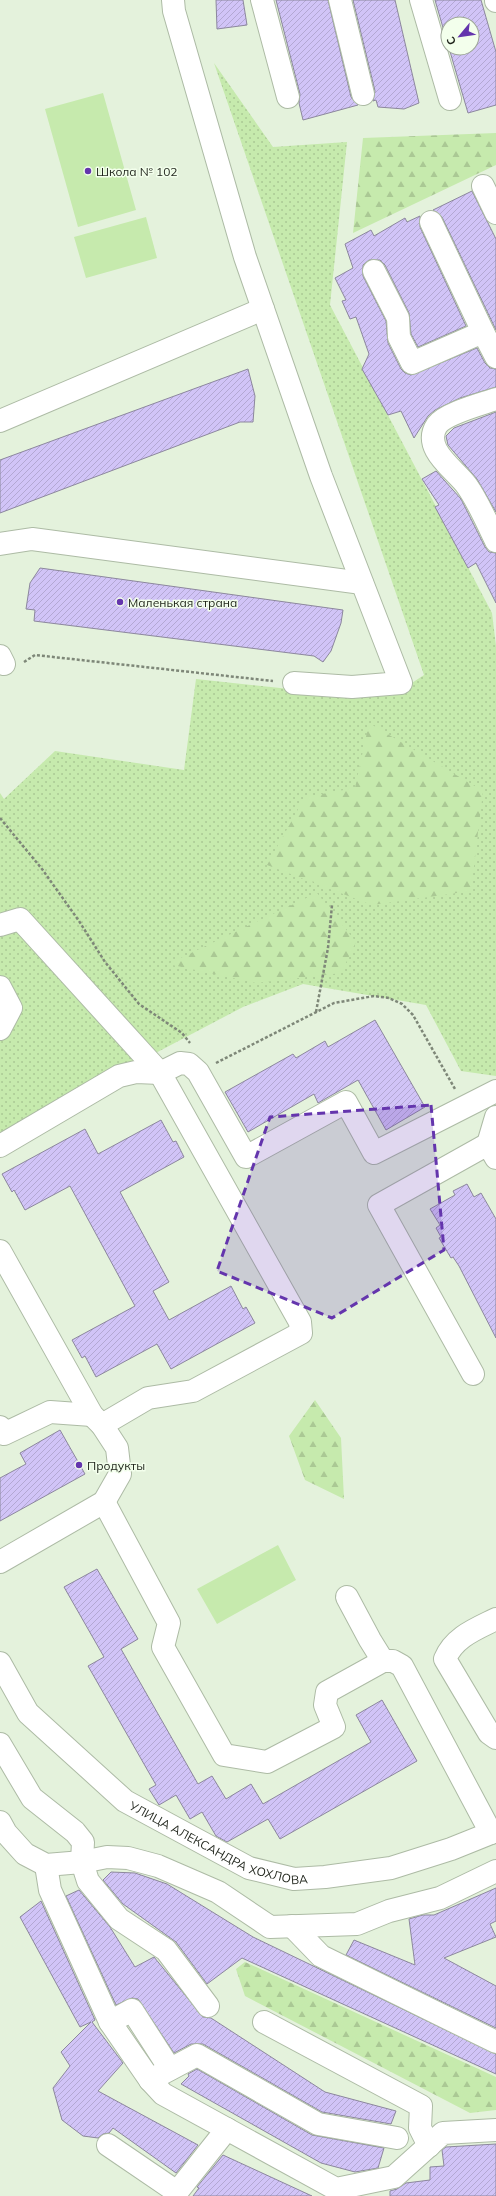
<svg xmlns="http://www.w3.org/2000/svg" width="496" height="2196" font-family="Mulish,sans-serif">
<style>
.grass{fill:url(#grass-dots)}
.forest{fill:url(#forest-firs)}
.pitch{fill:#c6eaad}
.building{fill:url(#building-hatch);stroke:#8c879d}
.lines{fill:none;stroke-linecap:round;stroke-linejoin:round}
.minor-casing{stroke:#adbba5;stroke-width:24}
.path{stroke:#7e8778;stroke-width:2.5;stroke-dasharray:3 2;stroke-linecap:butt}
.minor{stroke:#fff;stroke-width:22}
.marked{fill:#6435ad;fill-opacity:0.2;stroke:#6435ad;stroke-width:3;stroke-dasharray:8 5;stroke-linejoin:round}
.poi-dot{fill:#6435ad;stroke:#f3ffec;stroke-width:1.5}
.labels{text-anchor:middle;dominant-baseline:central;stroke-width:3;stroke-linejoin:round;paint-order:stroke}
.poi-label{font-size:12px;fill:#1e231a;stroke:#f3ffec;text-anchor:start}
.street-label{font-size:12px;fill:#1e231a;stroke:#f3ffec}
</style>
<defs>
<pattern id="grass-dots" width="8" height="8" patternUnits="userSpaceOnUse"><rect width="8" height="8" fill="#c6eaad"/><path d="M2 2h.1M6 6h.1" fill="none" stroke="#aac894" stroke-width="1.8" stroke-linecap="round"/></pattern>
<pattern id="forest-firs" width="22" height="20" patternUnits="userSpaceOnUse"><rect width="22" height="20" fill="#c6eaad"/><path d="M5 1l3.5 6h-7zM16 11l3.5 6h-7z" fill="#aac894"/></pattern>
<pattern id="building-hatch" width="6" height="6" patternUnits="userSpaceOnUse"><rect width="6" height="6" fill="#d1c4f7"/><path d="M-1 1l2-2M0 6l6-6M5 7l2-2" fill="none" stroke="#b3a8d3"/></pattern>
</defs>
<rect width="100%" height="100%" fill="#e4f2dc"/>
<path class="grass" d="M214,63L273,147L347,142L330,305L492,613L496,646V1076L461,1071L426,1005L303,984L243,1007L0,1135V793L4,799L55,751L184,770L196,679L299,690L392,696L424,675Z"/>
<path class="forest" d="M496,133V165L353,233L363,138Z
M369,723L483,791L471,891L372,905L267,865L305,797L355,788Z
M317,893L356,942L341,973L256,983L168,964Z
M315,1400L341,1438L344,1499L305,1480L289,1436Z
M245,1962L496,2077V2110L470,2113L245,1996L236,1969Z"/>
<path class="pitch" d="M103,93L136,210L78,227L45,109Z
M146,217L157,258L86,278L74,237Z
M278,1545L296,1580L217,1624L197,1589Z"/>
<path class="building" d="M216,0H243L247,25L217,29Z
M276,0H328L351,97L358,105L303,120L299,103L300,94Z
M353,0H395L419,103L404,109L378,107L376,100L373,101L375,91Z
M435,0H481L496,52V105L468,113L449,48H472V24H448V45Z
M472,191L496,239V330L442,217L433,210Z
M420,216V227L466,326L418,347L411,334L409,313L385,265L380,260H369L363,265V276L386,321L388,343L401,369L405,373L411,375L477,348L485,363L490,368L496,369V387L460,398L435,410L428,416L414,438L401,411L388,415L362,369L369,354L356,317L350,319L342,301L346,300L335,278L353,268L345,244L371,230L374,236L405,218L407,222Z
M248,369L255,396L253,422H240L0,513V460Z
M496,412V512L477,479L448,445L446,436L454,428Z
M436,471L461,499L485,547L489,552L496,553V603L476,563L468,568L435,507L439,505L422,479Z
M40,568L343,610L341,623L331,651L323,662L314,656L34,621L35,610L26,609L30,583Z
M375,1020L425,1107L386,1130L358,1080L318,1103L314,1094L248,1132L225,1092L293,1054L296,1058L325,1041L328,1047Z
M161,1120L173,1142L176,1141L184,1157L120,1192L169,1282L153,1291L169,1320L231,1286L243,1309L246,1307L255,1323L171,1369L157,1344L96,1377L85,1356L82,1358L72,1340L135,1306L70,1186L25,1210L14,1190L12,1192L2,1174L85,1129L98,1154Z
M467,1184L474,1197L481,1193L496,1219V1338L459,1266L453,1257L451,1258L439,1238L441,1237L436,1228L440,1225L430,1209L455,1195L453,1191Z
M60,1430L85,1474L0,1521V1478L26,1464L20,1453Z
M97,1569L138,1639L121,1649L198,1784L212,1776L226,1799L251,1784L263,1804L371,1742L356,1715L382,1700L417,1761L280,1839L268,1819L227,1842L216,1836L202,1812L190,1819L176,1795L159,1805L149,1789L156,1785L88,1666L104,1657L64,1587Z
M111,1872L135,1873L167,1884L253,1937L496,2054V2074L242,1958L207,1984L176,1942L123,1904L103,1880Z
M496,1888V1921L490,1924L496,1937L444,1958L496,1986V2028L346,1955L354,1940L415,1965L409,1919L423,1915H434Z
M79,1890L110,1927L135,1967L154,1957L203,2017L211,2018L325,2092L396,2111L391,2124L322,2112L203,2044H191L174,2053L138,1999L132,1998L116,2005L66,1896Z
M41,1901L95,2020L92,2022L123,2063L98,2091L198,2145L176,2173L113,2128L109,2133L103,2134L98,2138L83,2136L62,2120L53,2088L70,2066L61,2052L91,2022L80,2027L20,1917Z
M197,2069L312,2135L384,2148L378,2168L355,2172L321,2163L181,2084L189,2076L188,2074Z
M496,2144V2196H390V2191L397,2189L406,2183L430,2180V2167L444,2166L442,2150L446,2147Z
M223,2155L312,2196H193L199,2188L197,2187Z"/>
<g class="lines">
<g class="minor-casing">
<g id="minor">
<path d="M173,0L174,11L245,257L321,476L401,683L352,687L294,683"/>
<path d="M262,0L288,97"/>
<path d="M340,0L363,94"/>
<path d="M421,0L450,99"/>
<path d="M496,0V1"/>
<path d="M483,186L496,213"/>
<path d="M431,222L483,332"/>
<path d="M374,271L398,318L399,337L412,363L483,332L496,357"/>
<path d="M496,399C482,404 446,413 437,425C421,449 456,470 467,486C479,503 487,523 496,541"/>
<path d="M0,421L263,309"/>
<path d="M0,544L32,539L362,583"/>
<path d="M0,656L4,664"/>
<path d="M0,925L20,919L160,1073L300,1322L301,1333L193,1391L148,1398L102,1425"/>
<path d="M0,987L11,1008L0,1029"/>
<path d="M488,1144L496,1117"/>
<path d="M0,1146L119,1076L136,1072L160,1073L180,1063L189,1064L198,1072L246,1157L346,1102L374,1153L496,1091"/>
<path d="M0,1251L92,1415L102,1425L117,1448L120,1474L104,1502L0,1562"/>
<path d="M473,1374L379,1205L488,1144L496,1158"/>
<path d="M0,1427L4,1434L50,1412L92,1415"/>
<path d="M104,1502L169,1623L163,1647L224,1755L267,1762L334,1727L325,1705L327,1692L383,1661H393L402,1666L491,1833"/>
<path d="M347,1597L370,1640L383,1661"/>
<path d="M496,1619C476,1629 454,1637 445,1659L489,1733L496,1738"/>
<path id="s1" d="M0,1663L28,1713L125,1801L249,1868L294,1879L325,1877L391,1868L451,1849L496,1831"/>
<path d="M0,1744L32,1798L75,1832L83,1842L82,1862L88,1881L119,1919L166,1950L208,2006"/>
<path d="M0,1822L6,1833L25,1854L46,1865L82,1862L107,1857L128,1858L158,1866L218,1892L270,1927L357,1924L389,1911L440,1898L496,1871"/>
<path d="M46,1865L50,1890L110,2022L150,2080L163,2094L336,2189L394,2177L443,2133L496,2130"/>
<path d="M292,1926L321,1956L496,2042"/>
<path d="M110,2022L132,2010L170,2069"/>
<path d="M264,2022L421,2106L420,2128L429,2146"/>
<path d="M150,2080L197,2055L318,2124L397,2138"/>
<path d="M108,2145L177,2192L227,2129"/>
</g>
</g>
<path class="path" d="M24,662L35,655L273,681
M0,818L42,869L79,921L105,962L139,1004L182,1033L190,1043
M316,1012L328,948L332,905
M216,1063L334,1003L374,996L389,998L402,1004L413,1015L455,1089"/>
<use href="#minor" class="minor"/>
</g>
<path class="marked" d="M431,1105L444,1250L332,1318L217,1271L270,1117Z"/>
<g class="poi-dot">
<circle cx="88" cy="171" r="4"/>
<circle cx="120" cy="602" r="4"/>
<circle cx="79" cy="1465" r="4"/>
</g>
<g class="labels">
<g class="poi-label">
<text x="96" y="171">Школа № 102</text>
<text x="128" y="602">Маленькая страна</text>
<text x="87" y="1465">Продукты</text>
</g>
<g class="street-label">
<text stroke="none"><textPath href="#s1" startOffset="292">УЛИЦА АЛЕКСАНДРА ХОХЛОВА</textPath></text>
</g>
</g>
<g transform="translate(460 36) rotate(241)"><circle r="19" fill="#f3ffec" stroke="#9ea798"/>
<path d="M0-3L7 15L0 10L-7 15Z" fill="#6435ad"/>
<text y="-6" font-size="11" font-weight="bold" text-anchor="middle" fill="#1e231a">С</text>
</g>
</svg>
